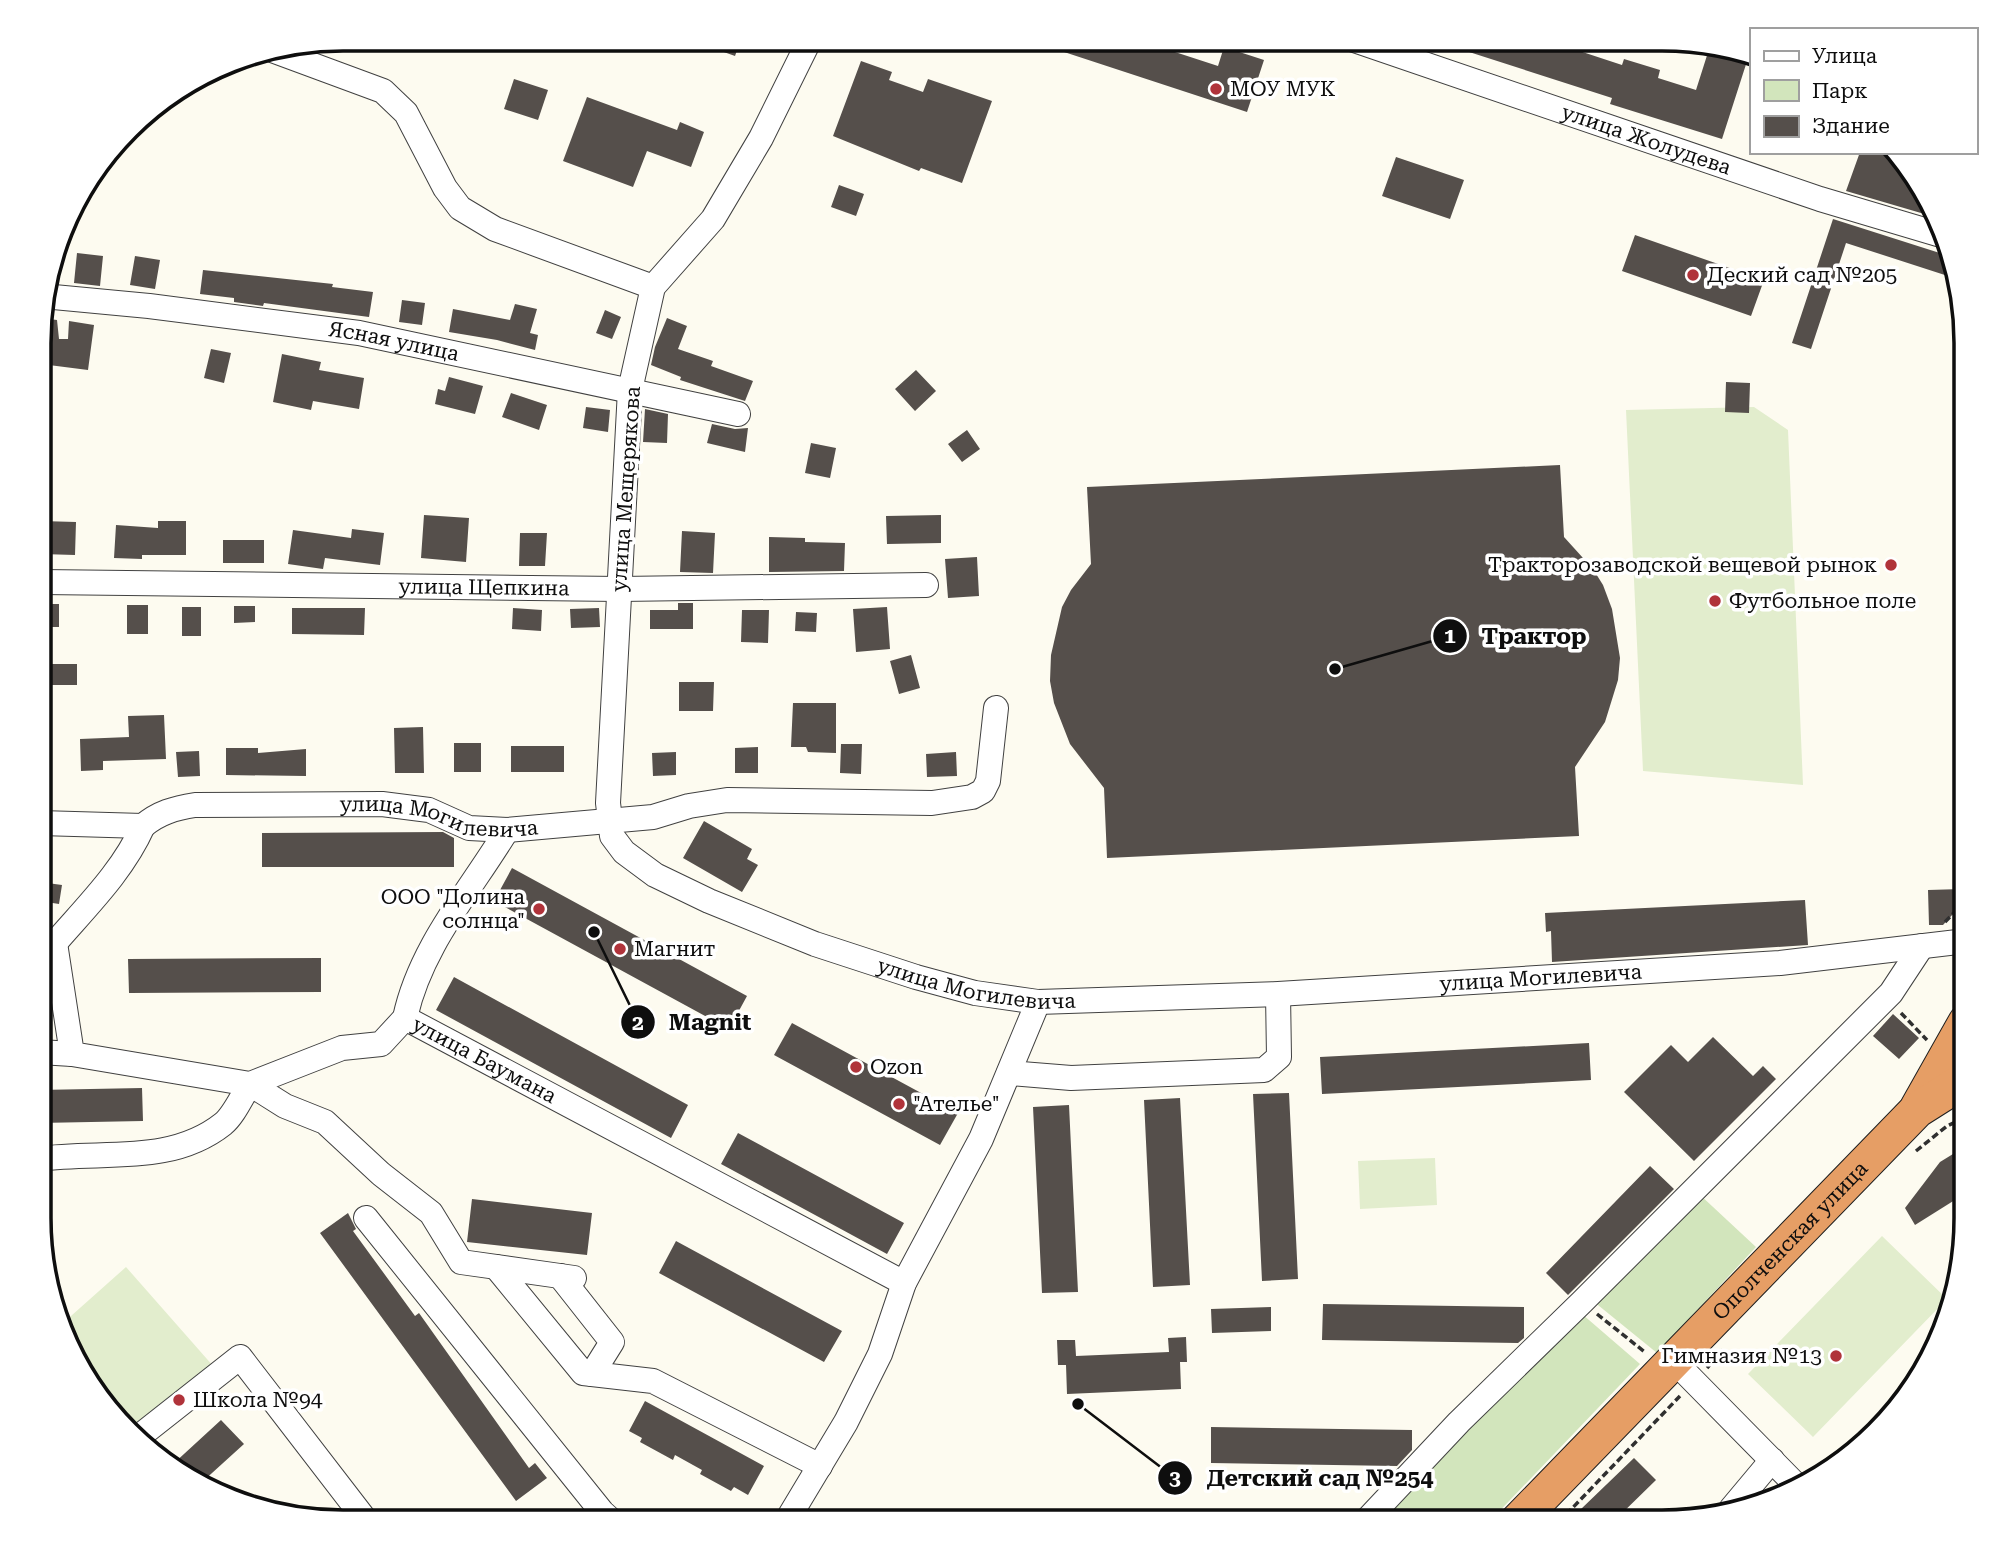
<svg xmlns="http://www.w3.org/2000/svg" width="2005" height="1561" font-family="'Roboto Serif',serif">
<style>
.green{fill:#d2e5bc}
.pitch{fill:#e2edcd}
.building{fill:#554f4b}
.lines{fill:none;stroke-linecap:round;stroke-linejoin:round}
.minor-casing{stroke:#414141;stroke-width:26}
.highway-casing{stroke:#1f1f1f;stroke-width:37}
.path{stroke:#303030;stroke-width:3.5;stroke-dasharray:7 3.5;stroke-linecap:butt}
.minor{stroke:#fff;stroke-width:24}
.highway{stroke:#e69e65;stroke-width:35}
.poi-dot{fill:#b0333a;stroke:#fff;stroke-width:2.5}
.labels{text-anchor:middle;dominant-baseline:central;stroke-width:7;stroke-linejoin:round;paint-order:stroke}
.poi-label{font-size:21px;fill:#0e0e0e;stroke:#fff;text-anchor:start}
.street-label{font-size:21px;fill:#0e0e0e;stroke:#fff}
.rim{fill:none;stroke:#0e0e0e;stroke-width:3.5}
.leader{fill:none;stroke:#0e0e0e;stroke-width:2.5}
.callout-dot{fill:#0e0e0e;stroke:#fff;stroke-width:2.5}
.mark-label{font-size:21px;text-anchor:middle;font-weight:bold;fill:#fff}
.callout-label{font-size:23px;text-anchor:middle;font-weight:bold;fill:#0e0e0e;stroke:#fff;stroke-width:7;stroke-linejoin:round;paint-order:stroke}
</style>
<rect width="100%" height="100%" fill="#fdfbf0"/>
<path class="green" d="M1698,1193L1756,1247L1657,1353L1593,1301Z
M1582,1314L1640,1364L1489,1522H1372Z"/>
<path class="pitch" d="M1754,407L1788,430L1803,785L1643,771L1626,410Z
M1435,1158L1437,1205L1360,1209L1358,1161Z
M1882,1236L1947,1299L1813,1437L1748,1374Z
M126,1267L214,1367L134,1437L70,1353L62,1324Z"/>
<path class="building" d="M693,39H741L735,56L693,41Z
M1065,39H1135L1218,66L1224,47L1264,60L1247,112L1061,51Z
M1438,39H1543L1622,65L1624,59L1660,70L1658,78L1696,90L1710,46L1749,55L1722,139L1610,104L1612,98L1438,42Z
M861,61L892,72L889,80L923,92L928,79L992,101L962,183L921,168L919,171L833,136Z
M514,79L548,90L538,120L504,109Z
M587,97L677,130L680,122L704,132L691,167L647,151L633,187L563,161Z
M1860,152H1892L1935,208L1938,218L1846,191Z
M1396,157L1464,180L1450,219L1382,196Z
M839,185L864,194L856,216L831,207Z
M1833,219L1946,255L1951,277L1846,243L1811,349L1792,343Z
M1635,235L1764,280L1751,316L1622,271Z
M77,253L103,256L100,286L74,283Z
M135,256L160,260L155,289L130,285Z
M203,270L333,284L332,287L373,292L369,317L264,303L263,306L234,302V298L200,294Z
M402,300L425,303L422,325L399,322Z
M515,304L537,309L530,333L538,335L535,350L497,340L449,332L453,309L510,320Z
M605,310L621,317L612,339L596,333Z
M41,318L57,320L59,339H68L69,321L94,325L88,370L41,364Z
M667,318L687,326L678,349L713,361L711,366L753,381L745,401L680,380L681,377L651,365L655,347Z
M211,349L231,353L224,383L204,378Z
M282,354L321,362L319,370L364,378L359,409L313,401L311,410L273,402Z
M916,370L936,391L915,411L895,389Z
M449,377L483,386L475,414L435,404L438,389L445,391Z
M1726,382L1750,383L1749,413L1725,412Z
M511,393L547,405L539,430L502,417Z
M586,407L610,410L608,432L583,428Z
M645,409L668,414L667,443L643,442Z
M712,424L735,429L748,428L745,452L707,443Z
M967,430L980,449L962,462L948,444Z
M811,443L836,448L830,478L805,473Z
M1560,465L1564,537L1593,569L1603,585L1612,609L1620,658L1618,680L1605,722L1575,767L1579,836L1107,858L1104,788L1070,744L1054,703L1050,681L1051,655L1062,607L1071,590L1091,564L1087,487Z
M424,515L469,518L466,562L421,558Z
M941,515V543L887,544L886,516Z
M41,521L76,522L75,555L41,554Z
M158,521H186V555H142V559L114,558L116,525L158,528Z
M352,529L384,533L380,565L325,558L323,569L288,564L293,530L351,538Z
M682,531L715,533L713,573L680,572Z
M520,533H547L545,566H519Z
M769,537L805,538V542L845,543L844,571L769,572Z
M223,540H264V563H223Z
M977,557L979,596L948,598L945,559Z
M678,603H693V629H650V610H678Z
M41,604H59V627H40Z
M127,605H148V634H127Z
M234,606H255V622L234,623Z
M182,607H201V636H182Z
M887,607L890,649L856,652L853,609Z
M292,608H365L364,635L292,634Z
M513,608L542,610L541,631L512,629Z
M599,608L600,627L571,628L570,609Z
M742,610H769L768,643L741,642Z
M796,612L817,613L816,632L795,631Z
M911,655L920,688L899,694L890,661Z
M40,664H77V685H40Z
M679,682H714L713,711H679Z
M793,703H836V753L808,752L806,747H791Z
M164,715L166,759L103,761V770L81,771L80,739L129,737L128,716Z
M423,727L424,773H395L394,728Z
M454,743H481V772H454Z
M841,744H862L861,774L840,773Z
M511,746H564V772H511Z
M758,747V773H735V748Z
M226,748H258V753L306,749V776L226,775Z
M199,751L200,776L178,777L176,752Z
M676,752V775L653,776L652,753Z
M956,752L957,776L927,777L926,754Z
M704,821L752,849L747,859L758,865L742,892L683,858Z
M443,832L454,838V867H262V833Z
M512,868L747,996L729,1029L494,901Z
M40,882L62,885L59,904L40,901Z
M1962,889L1963,903L1943,925H1929L1928,890Z
M1805,900L1808,945L1552,962L1551,931L1546,932L1545,913Z
M321,958V992L129,993L128,959Z
M454,977L688,1105L671,1138L436,1010Z
M1893,1014L1919,1038L1899,1059L1873,1036Z
M792,1023L958,1113L940,1145L774,1055Z
M1713,1037L1753,1076L1763,1066L1776,1079L1694,1161L1624,1092L1671,1045L1688,1062Z
M1589,1043L1591,1080L1322,1094L1320,1057Z
M142,1088L143,1121L39,1123V1090Z
M1289,1093L1298,1279L1262,1281L1253,1094Z
M1180,1098L1190,1285L1153,1287L1144,1100Z
M1069,1105L1078,1292L1042,1293L1033,1107Z
M738,1133L904,1223L887,1254L721,1164Z
M1966,1146V1193L1915,1225L1905,1208L1940,1162Z
M1650,1166L1674,1189L1568,1295L1546,1273Z
M472,1199L592,1213L587,1255L467,1242Z
M348,1213L356,1229L353,1231L415,1316L419,1313L529,1468L535,1463L547,1478L516,1501L320,1233Z
M676,1241L842,1331L824,1362L659,1273Z
M1323,1304L1524,1307V1338L1518,1343L1322,1340Z
M1271,1307V1331L1212,1333L1211,1309Z
M1186,1337L1187,1362H1180L1181,1389L1067,1394L1066,1365H1058L1057,1340H1075L1076,1356L1169,1352L1168,1338Z
M645,1401L764,1466L748,1495L734,1487L731,1491L700,1474L702,1470L675,1455L673,1460L640,1442L642,1438L629,1431Z
M221,1420L244,1444L201,1483L172,1465Z
M1211,1427L1412,1430V1450L1397,1466L1211,1463Z
M1634,1458L1656,1480L1613,1522H1592L1580,1510Z"/>
<g class="lines">
<g class="minor-casing">
<g id="minor">
<path id="s1" d="M810,39L761,138L713,219L653,287L630,390L608,803L612,836L624,852L655,875L709,901L815,944L916,977L975,993L1038,1002L1278,994L1780,963L1966,941"/>
<path id="s2" d="M1351,39L1820,199L1941,235"/>
<path d="M272,50L383,91L406,113L445,188L460,208L495,229L653,287"/>
<path id="s3" d="M43,296L149,306L359,333L738,414"/>
<path id="s4" d="M41,582L620,589L926,585"/>
<path id="s5" d="M40,823L143,826C158,813 175,808 195,805L382,804L429,810L469,828L507,830L653,817L689,806L727,800L932,803L972,797L983,791L988,781L996,708"/>
<path id="s6" d="M55,943L72,1054L250,1084L342,1048L381,1044L405,1018L904,1283"/>
<path d="M43,951L55,943C87,906 123,871 143,826"/>
<path d="M405,1018C420,947 470,891 507,830"/>
<path d="M40,1052L72,1054"/>
<path d="M1009,1073L1071,1078L1264,1070L1279,1057L1278,994"/>
<path d="M39,1159C101,1150 170,1166 223,1124C234,1115 242,1096 250,1084L285,1106L325,1122L381,1174L431,1213L461,1262L574,1278"/>
<path d="M366,1218L602,1512L613,1522"/>
<path d="M496,1267L583,1373L653,1381L820,1466"/>
<path d="M560,1276L612,1342L592,1374"/>
<path d="M1675,1362L1797,1486"/>
<path d="M136,1439L240,1357L367,1522"/>
<path d="M1731,1509L1772,1460"/>
<path d="M786,1522L846,1422L880,1354L904,1283L981,1139L1038,1002"/>
<path d="M1365,1522L1459,1422L1582,1302L1891,993L1922,946"/>
</g>
</g>
<g class="highway-casing">
<g id="highway">
<path d="M1918,1107L1966,1022"/>
<path id="s7" d="M1517,1522L1917,1110L1966,1079"/>
</g>
</g>
<path class="path" d="M1945,922L1966,900
M1901,1013L1927,1040
M1916,1151L1947,1126L1966,1117
M1597,1314L1646,1353
M1707,1368L1723,1350
M1559,1522L1680,1396"/>
<use href="#minor" class="minor"/>
<use href="#highway" class="highway"/>
</g>
<g class="poi-dot">
<circle cx="1216" cy="89" r="7"/>
<circle cx="1693" cy="275" r="7"/>
<circle cx="1891" cy="565" r="7"/>
<circle cx="1715" cy="601" r="7"/>
<circle cx="539" cy="909" r="7"/>
<circle cx="620" cy="949" r="7"/>
<circle cx="856" cy="1067" r="7"/>
<circle cx="899" cy="1104" r="7"/>
<circle cx="1836" cy="1356" r="7"/>
<circle cx="179" cy="1400" r="7"/>
</g>
<g class="labels">
<g class="poi-label">
<text x="1230" y="89">МОУ МУК</text>
<text x="1707" y="275">Деский сад №205</text>
<text x="1877" y="565" text-anchor="end">Тракторозаводской вещевой рынок</text>
<text x="1729" y="601">Футбольное поле</text>
<text x="525" y="897" text-anchor="end">ООО "Долина<tspan x="525" dy="24">солнца"</tspan></text>
<text x="634" y="949">Магнит</text>
<text x="870" y="1067">Ozon</text>
<text x="913" y="1104">"Ателье"</text>
<text x="1822" y="1356" text-anchor="end">Гимназия №13</text>
<text x="193" y="1400">Школа №94</text>
</g>
<g class="street-label">
<text stroke="none"><textPath href="#s2" startOffset="312">улица Жолудева</textPath></text>
<text stroke="none"><textPath href="#s3" startOffset="354">Ясная улица</textPath></text>
<text transform="translate(626 489) rotate(-86)">улица Мещерякова</text>
<text stroke="none"><textPath href="#s4" startOffset="443">улица Щепкина</textPath></text>
<text stroke="none"><textPath href="#s5" startOffset="406">улица Могилевича</textPath></text>
<text stroke="none"><textPath href="#s1" startOffset="1815">улица Могилевича</textPath></text>
<text stroke="none"><textPath href="#s1" startOffset="1248">улица Могилевича</textPath></text>
<text stroke="none"><textPath href="#s6" startOffset="556">улица Баумана</textPath></text>
<text stroke="none"><textPath href="#s7" startOffset="392">Ополченская улица</textPath></text>
</g>
</g>
<path d="M0 0H2005V1561H0ZM343 51H1662A292 292 0 0 1 1954 343V1218A292 292 0 0 1 1662 1510H343A292 292 0 0 1 51 1218V343A292 292 0 0 1 343 51Z" fill="#fff" fill-rule="evenodd"/>
<path class="rim" d="M343 51H1662A292 292 0 0 1 1954 343V1218A292 292 0 0 1 1662 1510H343A292 292 0 0 1 51 1218V343A292 292 0 0 1 343 51Z"/>
<path class="leader" d="M1335 669L1450 636M594 932L638 1022M1078 1404L1175 1478"/>
<g class="callout-dot">
<circle cx="1335" cy="669" r="7"/>
<circle cx="594" cy="932" r="7"/>
<circle cx="1078" cy="1404" r="7"/>
<circle cx="1450" cy="636" r="18"/>
<circle cx="638" cy="1022" r="18"/>
<circle cx="1175" cy="1478" r="18"/>
</g>
<g class="mark-label">
<text x="1450" y="643">1</text>
<text x="638" y="1030">2</text>
<text x="1175" y="1485">3</text>
</g>
<g class="callout-label">
<text x="1534" y="644">Трактор</text>
<text x="710" y="1030">Magnit</text>
<text x="1320" y="1486">Детский сад №254</text>
</g>
<rect x="1750" y="28" width="228" height="126" fill="#ffffff" stroke="#9f9f9f" stroke-width="2"/>
<rect x="1764" y="51" width="35" height="10" fill="#ffffff" stroke="#9f9f9f" stroke-width="2"/>
<text x="1812" y="63" font-size="21" fill="#0e0e0e">Улица</text>
<rect x="1764" y="80" width="35" height="21" fill="#d2e5bc" stroke="#9f9f9f" stroke-width="2"/>
<text x="1812" y="98" font-size="21" fill="#0e0e0e">Парк</text>
<rect x="1764" y="116" width="35" height="21" fill="#554f4b" stroke="#9f9f9f" stroke-width="2"/>
<text x="1812" y="133" font-size="21" fill="#0e0e0e">Здание</text>
</svg>
